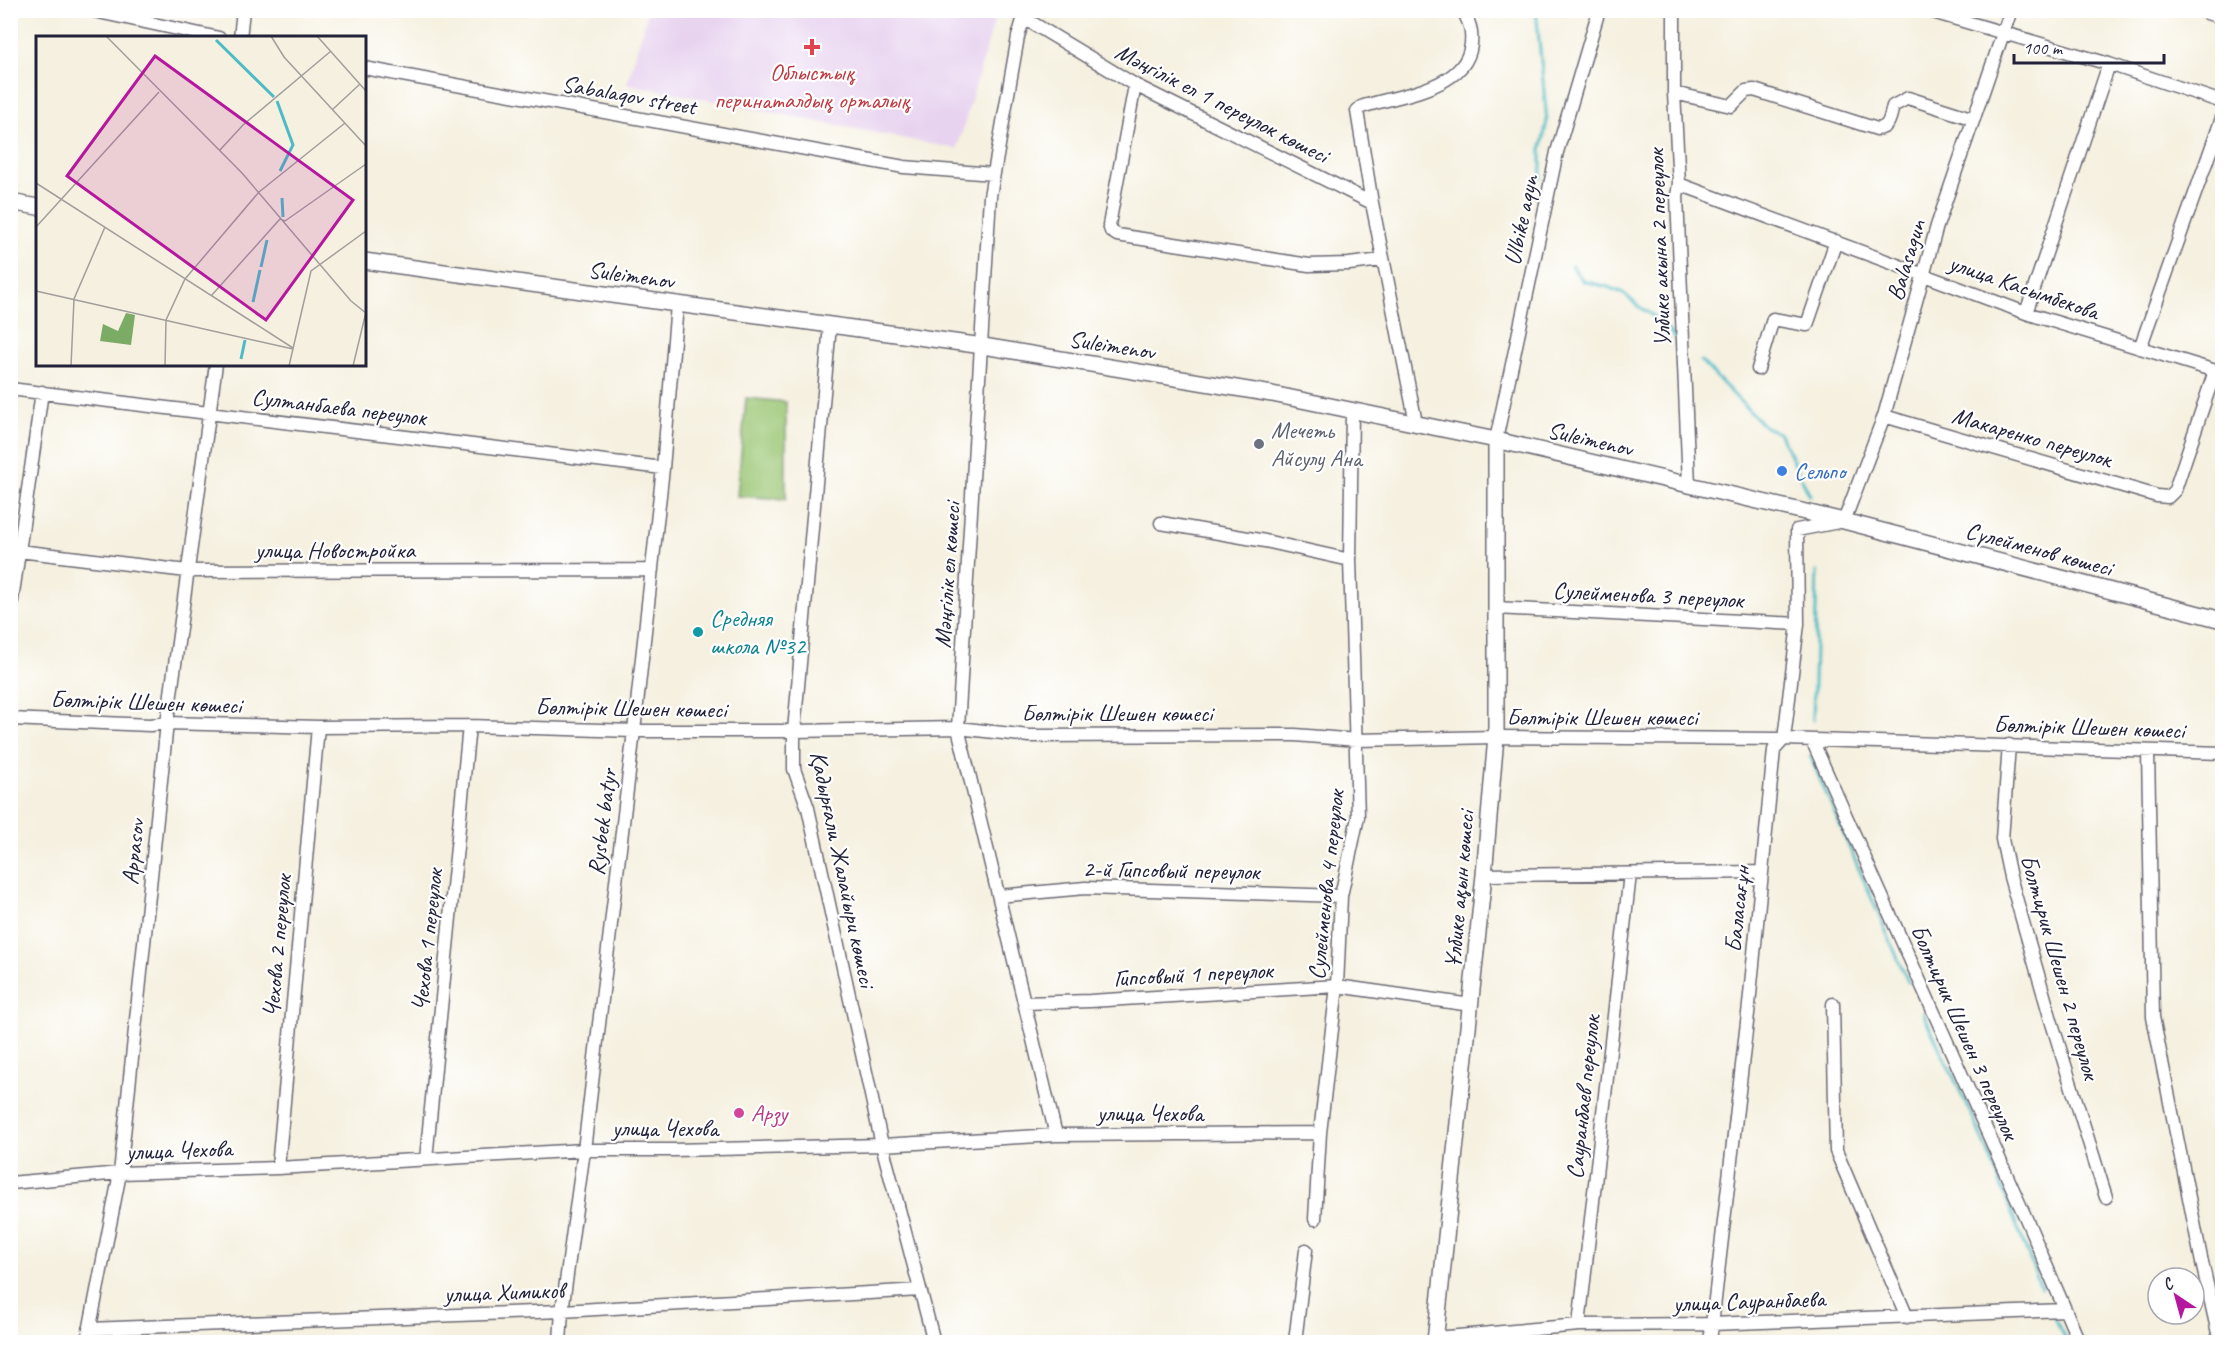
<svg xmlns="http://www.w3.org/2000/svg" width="2233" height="1353" font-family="Caveat,sans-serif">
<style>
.built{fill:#e7d2ef}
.green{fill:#9ac673;stroke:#5e7457;stroke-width:1.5}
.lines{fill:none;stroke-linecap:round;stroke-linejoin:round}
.stream{stroke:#4dbbc6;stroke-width:3}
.minor-casing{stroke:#6c6a74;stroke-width:15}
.major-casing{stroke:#6c6a74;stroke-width:18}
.minor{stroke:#fff;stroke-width:12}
.major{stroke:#fff;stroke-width:15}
.health-dot{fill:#e0444e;stroke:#fff;stroke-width:2}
.worship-dot{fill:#6b7280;stroke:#fff;stroke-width:2}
.shop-dot{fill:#3f7fe0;stroke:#fff;stroke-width:2}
.culture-dot{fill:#0f9aa8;stroke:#fff;stroke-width:2}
.hotel-dot{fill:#d1479c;stroke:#fff;stroke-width:2}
.labels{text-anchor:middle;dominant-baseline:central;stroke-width:4.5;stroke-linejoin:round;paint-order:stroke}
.health-label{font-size:24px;fill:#be3a42;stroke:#fff}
.street-label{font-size:24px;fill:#22223b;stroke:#fff}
.worship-label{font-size:24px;fill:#5b616d;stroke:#fff;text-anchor:start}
.shop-label{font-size:24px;fill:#366cbe;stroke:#fff;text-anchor:start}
.culture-label{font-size:24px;fill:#0d838f;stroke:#fff;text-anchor:start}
.hotel-label{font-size:24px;fill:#b23c85;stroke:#fff;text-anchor:start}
.inset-river{fill:none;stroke:#4dbbc6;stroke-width:3}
.inset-road{fill:none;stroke:#a19e9d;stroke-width:1.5}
.view{fill:#b5179e;fill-opacity:0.15;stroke:#b5179e;stroke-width:3}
.inset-edge{fill:none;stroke:#22223b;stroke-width:3}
</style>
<rect width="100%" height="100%" fill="#fff"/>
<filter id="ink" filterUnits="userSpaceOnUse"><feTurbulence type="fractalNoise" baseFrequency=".0167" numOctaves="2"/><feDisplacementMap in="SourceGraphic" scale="12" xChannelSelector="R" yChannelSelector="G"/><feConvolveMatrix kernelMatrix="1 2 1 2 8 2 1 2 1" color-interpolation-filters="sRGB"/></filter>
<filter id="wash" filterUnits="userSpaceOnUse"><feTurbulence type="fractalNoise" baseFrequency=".008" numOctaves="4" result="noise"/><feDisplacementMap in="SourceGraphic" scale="24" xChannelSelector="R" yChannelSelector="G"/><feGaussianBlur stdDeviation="1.35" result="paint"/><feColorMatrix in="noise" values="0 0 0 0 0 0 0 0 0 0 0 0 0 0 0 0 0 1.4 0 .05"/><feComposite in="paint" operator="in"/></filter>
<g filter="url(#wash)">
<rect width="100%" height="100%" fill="#f5f0df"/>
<path class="built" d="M648,11V10L997,11L957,149L627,84Z"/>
<path class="green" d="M746,398L786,402V499L737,496Z"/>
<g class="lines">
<path class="stream" d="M1536,10L1547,121L1541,150V178
M1572,266L1583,281L1608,287L1623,293L1638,306L1658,319L1675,338
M1701,361L1764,426L1780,434L1810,496
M1813,720L1817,572
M1810,756L1908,982
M1923,1013L1983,1139L2041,1288
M2053,1316L2067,1342"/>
</g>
</g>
<g filter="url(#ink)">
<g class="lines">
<g class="minor-casing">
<path id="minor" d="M89,10L219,38
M1026,10L1018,37L990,196L958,728L1056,1135
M1674,10V93L1679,184L1677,196L1689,485
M1926,10L2109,64L2222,102
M2198,10L2222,18
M1024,18L1135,85L1372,203L1416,423
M240,38L243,10
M364,68L904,167L993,174
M1135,85L1109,225L1111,231L1117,235L1309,265L1349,264L1382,260
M1674,93L1731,106L1746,91L1754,90L1877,129C1890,128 1890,117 1893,106L1908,98L1974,119
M1679,184L2026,313L2222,373
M1372,203L1357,111L1361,107C1400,94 1477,89 1471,33C1471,25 1466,17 1463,10
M2026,313L2109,64
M830,325L794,731V769L808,808L882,1145L934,1342
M2140,348L2222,118
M1758,369L1773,319L1807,325L1836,241
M10,389L663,468
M1884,416L2157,496L2168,497L2175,490L2215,371
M1496,440L1557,152L1599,10
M1161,523L1265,541L1350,560
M19,551L187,571L652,570
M1496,608L1798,624
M10,614L42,392
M10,719L150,725L167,723L318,727L469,726L634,731H794L958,728L1029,736L1295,735L1357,740L1496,737L1784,739L2222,753
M1812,740L2028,1223L2079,1342
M2009,745L2002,839L2010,877L2051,1020L2106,1197
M2148,751L2153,1017L2201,1258L2220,1342
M1484,875L1762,872
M999,896L1085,888L1341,896
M1024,1003L1090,1001L1337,986L1471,1005
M1833,1004L1836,1151L1907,1317
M426,1159L469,726
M278,1168L318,727
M10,1183L120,1173L278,1168L584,1150H673L882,1145L1056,1135L1320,1133
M1315,1219L1320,1133L1337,986L1341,896L1358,817L1350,560L1352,411
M1579,1325L1630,874
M89,1329L562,1311L920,1290
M1436,1338L1579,1325L1712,1324L2064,1310
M87,1342L120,1173L167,723L216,364
M560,1342L562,1311L584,1150L634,731L663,468L677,305
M1295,1342L1306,1250
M1710,1342L1749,1005L1774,750L1784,739L1798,624L1797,530L1844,521L1884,416L1937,226L2011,10"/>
</g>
<g class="major-casing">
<path id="major" d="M10,202L38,207
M364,261L983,346L1272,394L1496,440L1844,521L2222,620
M1435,1342L1484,875L1496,737V440"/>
</g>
<use href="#minor" class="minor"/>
<use href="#major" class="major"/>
</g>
</g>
<path class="health-dot" d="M809 38h6v6h6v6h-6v6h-6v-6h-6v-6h6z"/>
<circle class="worship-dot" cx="1259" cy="444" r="6"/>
<circle class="shop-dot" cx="1782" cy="471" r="6"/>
<circle class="culture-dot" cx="698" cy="632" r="6"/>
<circle class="hotel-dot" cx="739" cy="1113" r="6"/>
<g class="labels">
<g class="health-label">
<text x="812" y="72">Облыстық<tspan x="812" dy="28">перинаталдық орталық</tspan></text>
</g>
<g class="street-label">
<text transform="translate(629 95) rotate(10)">Sabalaqov street</text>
<text transform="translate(1222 103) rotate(27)">Мәңгілік ел 1 переулок көшесі</text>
<text transform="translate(1521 220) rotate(-78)">Ulbike aqyn</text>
<text transform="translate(1659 248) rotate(-92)">Улбике акына 2 переулок</text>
<text transform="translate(1906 260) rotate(-73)">Balasagun</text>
<text transform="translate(631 275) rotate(8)">Suleimenov</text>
<text transform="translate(2024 287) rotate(19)">улица Касымбекова</text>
<text transform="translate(1112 345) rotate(9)">Suleimenov</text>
<text transform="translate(339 407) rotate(7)">Султанбаева переулок</text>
<text transform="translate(2032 437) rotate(16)">Макаренко переулок</text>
<text transform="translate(1590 439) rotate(13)">Suleimenov</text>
<text transform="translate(2039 549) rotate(15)">Сүлейменов көшесі</text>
<text x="335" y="550">улица Новостройка</text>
<text transform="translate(947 575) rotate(-86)">Мәңгілік ел көшесі</text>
<text transform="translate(1648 595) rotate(3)">Сулейменова 3 переулок</text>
<text transform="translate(146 702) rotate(2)">Бөлтірік Шешен көшесі</text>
<text transform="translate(631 708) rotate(1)">Бөлтірік Шешен көшесі</text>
<text x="1117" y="713">Бөлтірік Шешен көшесі</text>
<text x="1602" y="717">Бөлтірік Шешен көшесі</text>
<text transform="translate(2089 727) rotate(2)">Бөлтірік Шешен көшесі</text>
<text transform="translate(602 822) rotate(-83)">Rysbek batyr</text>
<text transform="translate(133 852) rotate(-84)">Appasov</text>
<text transform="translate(843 869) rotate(78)">Қадырғали Жалайыри көшесі</text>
<text transform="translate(1171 870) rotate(1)">2-й Гипсовый переулок</text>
<text transform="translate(1326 885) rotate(-84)">Сулейменова 4 переулок</text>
<text transform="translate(1459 890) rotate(-85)">Ұлбике ақын көшесі</text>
<text transform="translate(1737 909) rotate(-84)">Баласағұн</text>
<text transform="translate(427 940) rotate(-84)">Чехова 1 переулок</text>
<text transform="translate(277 946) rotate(-85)">Чехова 2 переулок</text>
<text transform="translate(2060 967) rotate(74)">Болтирик Шешен 2 переулок</text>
<text transform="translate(1193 974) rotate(-3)">Гипсовый 1 переулок</text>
<text transform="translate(1965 1032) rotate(66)">Болтирик Шешен 3 переулок</text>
<text transform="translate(1583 1097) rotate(-84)">Сауранбаев переулок</text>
<text x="1150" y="1113">улица Чехова</text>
<text x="665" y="1128">улица Чехова</text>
<text transform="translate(179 1150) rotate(-2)">улица Чехова</text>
<text transform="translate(504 1292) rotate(-2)">улица Химиков</text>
<text transform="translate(1749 1301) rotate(-2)">улица Сауранбаева</text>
</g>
<g class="worship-label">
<text x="1271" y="430">Мечеть<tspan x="1271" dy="28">Айсулу Ана</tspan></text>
</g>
<g class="shop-label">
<text x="1794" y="471">Сельпо</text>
</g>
<g class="culture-label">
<text x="710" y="618">Средняя<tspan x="710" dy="28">школа №32</tspan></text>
</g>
<g class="hotel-label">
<text x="751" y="1113">Арзу</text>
</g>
</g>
<g transform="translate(36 36)">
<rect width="330" height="330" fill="#f5f0df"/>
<path d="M90,277L99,279L95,309L64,305L67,288L82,295Z" fill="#7bab65"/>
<path class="inset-river" d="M180,4L238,61M241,65L257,109L244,135M246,162L247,181M225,231L231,204M217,266L224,234M205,323L209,304"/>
<path class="inset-road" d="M70,0L206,137L315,265L330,277M235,0L248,21L330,110M281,0L330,55M296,74L324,48M184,114L207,89L295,15M0,147L257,312M223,156L309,87M0,191L123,56M0,255L257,313M175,260L244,183L249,185L330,128M35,330L38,263L69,191M129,330L130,284L149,243L223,156M253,330L275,235L330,195M317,330L330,276"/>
<path class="view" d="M119,20L317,164L230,284L31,140Z"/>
<rect width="330" height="330" class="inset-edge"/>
</g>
<rect width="2233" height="1353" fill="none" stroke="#fff" stroke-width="36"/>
<g transform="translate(2176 1296) rotate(324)"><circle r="28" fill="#ffffff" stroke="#a7a7b1" stroke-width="1.5"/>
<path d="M0-4.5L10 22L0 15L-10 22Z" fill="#b5179e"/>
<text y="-9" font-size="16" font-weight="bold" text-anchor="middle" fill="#22223b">С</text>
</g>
<path d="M2014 54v9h150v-9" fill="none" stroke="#22223b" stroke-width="3"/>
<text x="2023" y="54" font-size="18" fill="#22223b" stroke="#ffffff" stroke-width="4.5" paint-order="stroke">100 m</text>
</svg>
